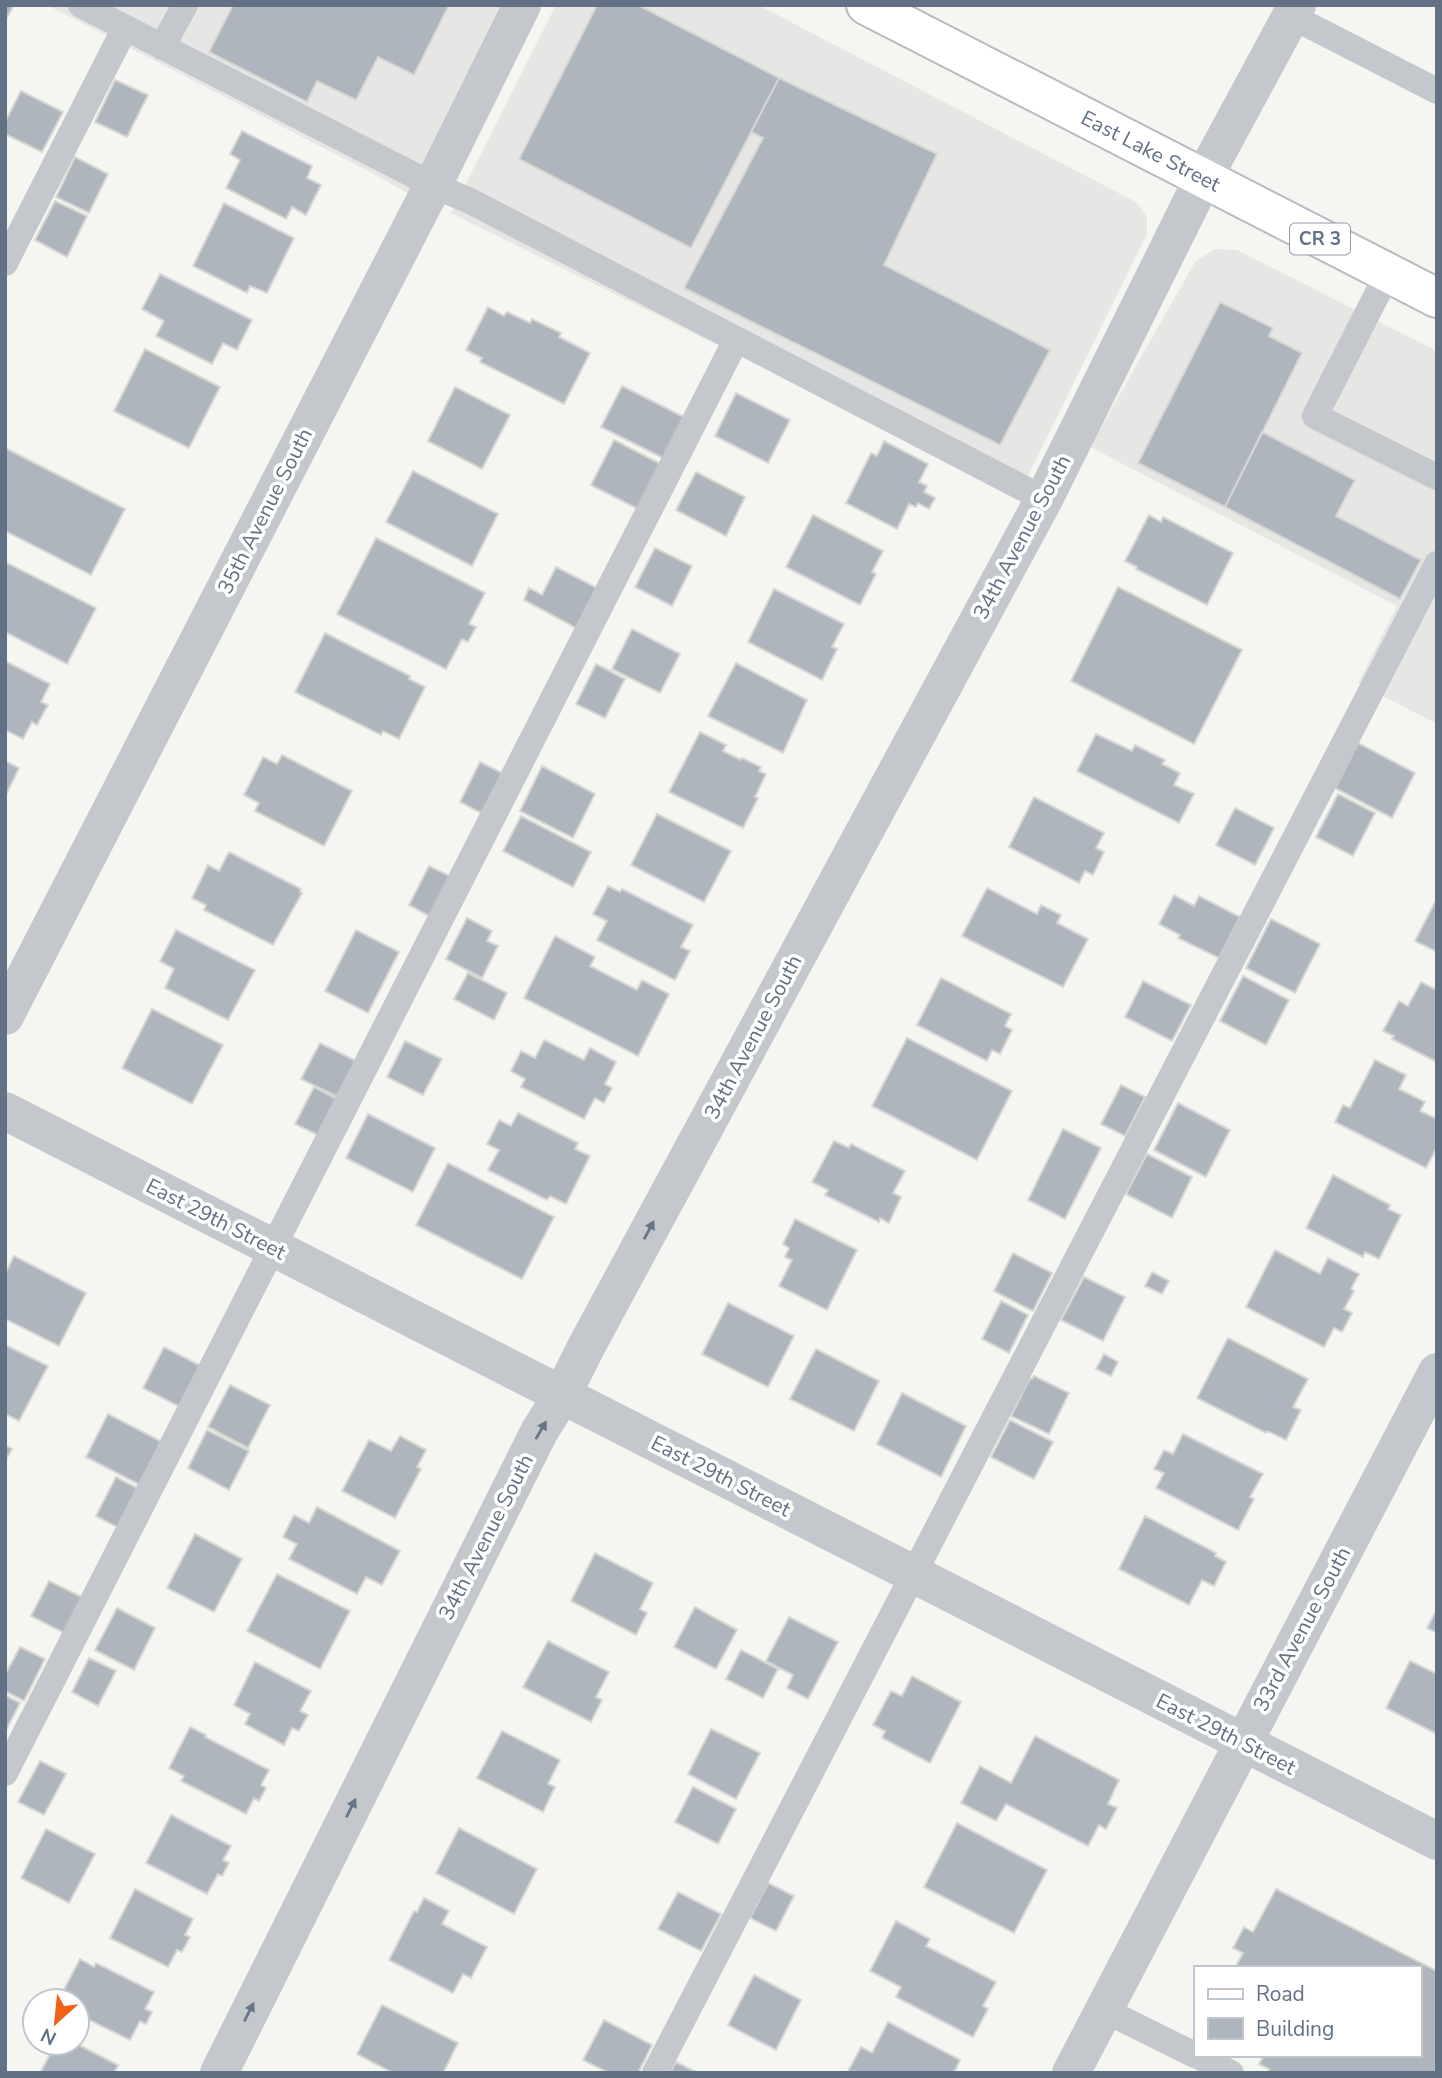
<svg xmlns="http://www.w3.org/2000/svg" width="1442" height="2078" font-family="'Nunito Sans',sans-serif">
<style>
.built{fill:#e6e6e5}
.building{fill:#afb5bc;stroke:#d6d7d4;stroke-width:2}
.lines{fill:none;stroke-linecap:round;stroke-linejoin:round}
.primary-casing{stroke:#b7babf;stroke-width:42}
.lane{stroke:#c4c7cb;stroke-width:26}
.street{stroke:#c4c7cb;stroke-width:38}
.primary{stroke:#fff;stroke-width:38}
.oneway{fill:#677588}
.labels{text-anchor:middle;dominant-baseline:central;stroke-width:7;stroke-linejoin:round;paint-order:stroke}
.shield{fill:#fff;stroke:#919caa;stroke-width:2}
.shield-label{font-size:19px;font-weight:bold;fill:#627185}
.street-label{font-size:21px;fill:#627185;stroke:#fff}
</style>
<rect width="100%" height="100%" fill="#f5f6f1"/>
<path class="built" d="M47,5H500L409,194L372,173Z
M556,5H758L1136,202L1147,217V234L1017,498L989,480L451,213Z
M1215,249L1237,250L1437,351V724L1358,683L1397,606L1090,447L1195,262Z"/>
<path class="building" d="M5,5H14L5,21Z
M233,5H449L414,75L378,57L356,100L317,81L307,102L209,52Z
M597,5H638L779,78L691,248L519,159Z
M779,78L937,154L884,265L1050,350L1000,445L684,288L763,138L751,132Z
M115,80L148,95L127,137L95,122Z
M21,91L63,112L42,152L5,134V122Z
M242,131L312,166L307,178L321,185L306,215L292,207L286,219L226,188L240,160L230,154Z
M75,157L108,174L89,213L56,197Z
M55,201L87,216L67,257L35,240Z
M224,203L294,238L267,293L250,286L247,293L193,266Z
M160,274L252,320L237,350L223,343L212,364L156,336L164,321L142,309Z
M1220,302L1273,328L1269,336L1302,353L1225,507L1138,463Z
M488,307L504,316L507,312L530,323L532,319L561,333L559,337L590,353L564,404L480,362L482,358L466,350Z
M145,349L220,387L189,448L114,411Z
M622,386L684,417L663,458L601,427Z
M455,387L510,415L482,469L428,441Z
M736,393L790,420L768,463L715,436Z
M1262,432L1355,480L1336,516L1421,560L1400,599L1225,507Z
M614,440L661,464L638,509L591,485Z
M884,441L928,464L919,482L927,486L924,492L935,498L929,509L918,503L916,507L909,504L897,529L846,503L871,453L877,456Z
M5,448L125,509L91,575L5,531Z
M413,471L498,514L472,566L386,522Z
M696,472L745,497L726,536L676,510Z
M813,515L883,551L872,572L876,574L860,605L786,567Z
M1149,515L1161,522L1163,517L1233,553L1207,605L1136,569L1137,567L1125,561Z
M376,538L485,593L469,624L476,627L468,642L462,639L446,669L337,614Z
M655,548L692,566L672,606L635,587Z
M5,562L96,608L67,664L5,632Z
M556,567L597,588L576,628L524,600L529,588L542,595Z
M1118,587L1242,650L1194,744L1071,681Z
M774,589L844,624L832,647L837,649L822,680L748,642Z
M632,629L680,654L660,693L612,669Z
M325,633L410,676L409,679L425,687L399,739L383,731L381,735L295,692Z
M5,661L50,684L41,702L48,705L37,725L32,722L23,739L5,730Z
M736,663L807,700L783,753L708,716Z
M596,664L625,679L605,718L576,704Z
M700,732L726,745L723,751L741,760L742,758L761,767L759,771L766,774L755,797L758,798L743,828L669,792Z
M1096,734L1132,751L1135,745L1165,760L1162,764L1180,773L1174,785L1194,794L1179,823L1077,771Z
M1358,743L1415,773L1392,818L1335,788Z
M282,755L352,791L324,846L255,811L259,803L244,795L263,757L277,764Z
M5,761L19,768L5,797Z
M480,762L504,774L483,814L460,802Z
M542,766L595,794L573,838L520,811Z
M1338,794L1375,813L1353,856L1316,837Z
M1034,797L1104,833L1096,848L1104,852L1093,875L1085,871L1079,883L1009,847Z
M1235,808L1274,828L1255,865L1216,845Z
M657,814L731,851L704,902L631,865Z
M521,816L591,852L573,887L503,851Z
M229,852L301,889L300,892L302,893L273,945L204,910L206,905L192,898L208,865L219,871Z
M429,866L454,878L433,918L409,905Z
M608,886L620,892L622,889L693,925L681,947L690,951L675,980L597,940L607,921L593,914Z
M987,888L1037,914L1041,905L1061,915L1057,923L1088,939L1063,987L962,936Z
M1174,895L1194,906L1199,896L1240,917L1219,958L1178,938L1180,935L1159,924Z
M1437,898V952L1415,941Z
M467,918L492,931L487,941L498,946L482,978L446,959Z
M1271,919L1320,944L1295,993L1246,968Z
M176,930L255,970L228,1020L165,988L174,969L160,961Z
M356,930L399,952L368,1013L325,991Z
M555,936L595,957L590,966L637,990L642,980L669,994L638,1056L524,998Z
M468,973L507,993L494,1020L454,999Z
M1243,976L1289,1000L1266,1045L1220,1021Z
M941,978L1011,1014L1005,1026L1012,1030L1000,1054L992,1050L987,1061L917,1025Z
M1143,981L1191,1005L1172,1041L1125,1017Z
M1421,982L1437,990V1062L1392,1039L1394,1036L1383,1031L1399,1001L1408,1006Z
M152,1009L223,1045L192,1104L122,1068Z
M907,1038L1012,1091L977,1160L872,1106Z
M544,1040L584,1060L590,1048L616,1062L605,1084L612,1088L604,1103L595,1098L584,1119L521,1087L525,1079L511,1071L521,1051L535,1058Z
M405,1041L442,1059L423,1095L387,1077Z
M320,1043L356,1061L338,1097L301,1079Z
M1375,1060L1406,1075L1399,1089L1425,1102L1420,1111L1437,1119V1147L1426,1168L1335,1122L1343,1105L1350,1108Z
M1121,1085L1145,1097L1125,1136L1101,1124Z
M314,1087L339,1100L320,1136L295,1124Z
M1178,1103L1230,1130L1206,1177L1154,1150Z
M518,1113L578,1143L575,1149L590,1156L566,1204L550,1196L547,1200L488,1170L499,1150L487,1144L499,1120L511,1126Z
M368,1114L435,1148L413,1192L346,1158Z
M1063,1129L1101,1148L1065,1219L1028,1200Z
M834,1141L849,1148L851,1144L905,1171L893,1193L901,1197L889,1223L880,1218L879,1222L825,1195L828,1190L812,1182Z
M1147,1154L1192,1177L1172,1218L1126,1194Z
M448,1163L554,1217L522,1279L416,1225Z
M1333,1175L1390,1205L1388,1209L1401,1215L1379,1259L1365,1252L1363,1257L1306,1228Z
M795,1219L857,1250L827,1310L779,1286L792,1260L785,1257L789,1248L783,1244Z
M1275,1250L1320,1274L1328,1258L1359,1274L1351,1289L1354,1291L1344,1309L1352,1313L1342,1332L1334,1328L1324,1347L1246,1307Z
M1013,1253L1052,1273L1033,1311L994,1291Z
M14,1256L86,1293L59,1346L5,1319V1274Z
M1152,1272L1169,1281L1162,1294L1145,1286Z
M1084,1277L1125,1297L1103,1341L1061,1320Z
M1001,1301L1028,1315L1009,1353L982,1339Z
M728,1303L794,1336L768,1387L702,1354Z
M1228,1338L1308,1379L1293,1407L1301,1410L1286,1440L1267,1431L1266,1433L1197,1398Z
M5,1345L48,1366L19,1421L5,1414Z
M164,1347L203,1367L182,1408L143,1388Z
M816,1349L879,1381L854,1431L790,1399Z
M1104,1354L1118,1362L1111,1376L1096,1369Z
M1034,1376L1069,1393L1049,1434L1011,1416L1030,1378L1032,1379Z
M230,1385L270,1405L248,1448L208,1427Z
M902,1393L966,1426L941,1477L877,1444Z
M108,1414L164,1443L142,1486L86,1457Z
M1010,1420L1053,1442L1034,1479L991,1457Z
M207,1430L249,1451L229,1490L188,1468Z
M1183,1434L1263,1474L1250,1497L1254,1499L1238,1530L1156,1488L1164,1473L1154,1469L1164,1450L1173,1454Z
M400,1436L426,1450L417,1467L421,1469L395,1518L342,1491L369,1440L391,1451Z
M5,1445L12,1449L5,1461Z
M116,1477L141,1490L121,1529L96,1516Z
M317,1507L400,1551L382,1585L366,1577L357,1594L289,1559L297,1544L283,1537L294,1515L309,1523Z
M1145,1516L1216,1553L1215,1556L1226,1562L1214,1586L1202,1580L1189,1605L1119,1569Z
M195,1534L242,1559L214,1612L167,1588Z
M595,1553L653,1583L640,1609L647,1613L636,1635L571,1601Z
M277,1574L350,1611L320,1669L247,1631Z
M49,1581L86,1599L68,1635L31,1616Z
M695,1607L737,1630L716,1669L674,1647Z
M117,1608L155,1628L134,1670L95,1650Z
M1437,1609V1633L1427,1628Z
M789,1617L838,1642L808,1699L787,1688L793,1675L766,1661Z
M548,1641L609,1672L596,1697L602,1700L591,1722L523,1687Z
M20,1647L45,1659L24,1701L5,1691V1675Z
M741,1650L778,1669L763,1698L726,1679Z
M89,1658L116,1671L98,1706L72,1692Z
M1410,1661L1437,1674V1734L1386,1708Z
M255,1662L311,1691L300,1711L308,1715L299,1731L292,1728L284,1745L245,1724L250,1714L234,1705Z
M912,1676L961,1702L930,1763L882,1738L885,1731L873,1725L891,1691L902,1696Z
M5,1695L20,1703L5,1732Z
M190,1727L206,1735L205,1737L269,1770L261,1785L266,1788L259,1801L254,1798L246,1814L181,1781L184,1776L169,1768Z
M711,1729L760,1753L736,1799L688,1774Z
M502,1731L560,1760L548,1784L555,1787L543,1812L477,1778Z
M1035,1736L1119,1780L1108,1804L1117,1808L1106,1829L1099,1825L1088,1846L1006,1804L996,1821L961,1803L980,1766L1011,1783Z
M40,1761L66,1774L44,1815L18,1802Z
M693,1787L736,1809L718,1844L675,1822Z
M171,1815L231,1846L223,1860L229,1863L222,1876L218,1874L207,1894L146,1863Z
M957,1823L1047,1870L1014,1933L924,1887Z
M459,1828L537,1869L514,1914L436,1873Z
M46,1829L95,1854L69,1903L21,1878Z
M768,1883L794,1896L776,1931L750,1918Z
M135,1889L193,1919L185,1935L190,1937L182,1952L177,1950L168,1967L110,1938Z
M1276,1889L1437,1971V2073H1267L1269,2069L1259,2064L1264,2055H1419V1968H1235L1243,1953L1233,1948L1244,1927L1253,1932Z
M678,1892L721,1914L701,1951L658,1929Z
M424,1898L449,1911L442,1924L487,1947L471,1978L463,1974L453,1993L389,1960L414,1911L417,1912Z
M896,1921L930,1939L926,1946L996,1982L983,2006L988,2009L973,2037L896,1997L901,1987L870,1971Z
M80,1959L94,1967L96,1963L154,1992L145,2009L152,2012L146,2024L140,2021L130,2040L77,2014V2001L59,1999Z
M754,1975L801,2000L776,2050L728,2025Z
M382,2005L458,2043L443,2073H393L357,2054Z
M604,2020L652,2045L638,2073H609L583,2060Z
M888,2022L960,2060L954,2073H847L861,2047L872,2053Z
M56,2043H75L118,2065L114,2073H40Z
M676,2062L698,2073H670Z"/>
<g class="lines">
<g class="primary-casing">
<g id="primary">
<path id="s1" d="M866,5L1437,298"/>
</g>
</g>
<path class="lane" d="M81,5L433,185L470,201L1044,499
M1291,16L1437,91
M162,47L185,5
M5,263L125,28
M1388,273L1315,416L1437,477
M5,1773L736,340
M1104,2010L1195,2055
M1196,2055L1231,2073
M655,2073L1437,564"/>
<path class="street" d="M5,1016L433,185L522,5
M5,1111L1437,1841
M219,2073L539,1432L562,1395L586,1347L1044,499L1203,179L1297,5
M1071,2073L1437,1372"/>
<use href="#primary" class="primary"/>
</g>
<defs><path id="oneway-solid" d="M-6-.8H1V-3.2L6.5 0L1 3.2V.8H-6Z" transform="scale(1.75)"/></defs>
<g class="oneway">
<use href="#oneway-solid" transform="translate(649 1230) rotate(-62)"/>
<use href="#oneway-solid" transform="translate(541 1430) rotate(-60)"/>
<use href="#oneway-solid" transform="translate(351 1808) rotate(-63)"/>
<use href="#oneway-solid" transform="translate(249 2012) rotate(-63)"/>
</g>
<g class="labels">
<rect class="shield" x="1290" y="223.5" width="60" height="31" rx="5"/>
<g class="shield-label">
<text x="1320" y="239">CR 3</text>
</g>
<g class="street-label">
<text stroke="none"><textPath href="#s1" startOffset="320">East Lake Street</textPath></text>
<text transform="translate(265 511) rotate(-63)">35th Avenue South</text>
<text transform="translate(1022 537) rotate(-62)">34th Avenue South</text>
<text transform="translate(753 1037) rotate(-62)">34th Avenue South</text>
<text transform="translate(216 1219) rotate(27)">East 29th Street</text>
<text transform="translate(721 1476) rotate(27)">East 29th Street</text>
<text transform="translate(486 1537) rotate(-63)">34th Avenue South</text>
<text transform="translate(1302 1629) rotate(-62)">33rd Avenue South</text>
<text transform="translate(1226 1734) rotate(27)">East 29th Street</text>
</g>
</g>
<rect width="1442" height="2078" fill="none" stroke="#627185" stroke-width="14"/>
<rect x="1194" y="1966" width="228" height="91" fill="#ffffff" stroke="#c0c6ce" stroke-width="2"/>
<rect x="1208" y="1989" width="35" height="10" fill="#ffffff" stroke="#c0c6ce" stroke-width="2"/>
<text x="1256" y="2001" font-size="21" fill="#627185">Road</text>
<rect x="1208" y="2018" width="35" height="21" fill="#afb5bc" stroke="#c0c6ce" stroke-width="2"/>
<text x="1256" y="2036" font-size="21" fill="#627185">Building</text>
<g transform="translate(56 2022) rotate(207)"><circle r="33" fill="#ffffff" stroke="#c0c6ce" stroke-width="2"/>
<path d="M0-5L12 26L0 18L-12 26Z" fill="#ef6218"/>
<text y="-10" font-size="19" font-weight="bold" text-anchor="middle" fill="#627185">N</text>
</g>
</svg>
